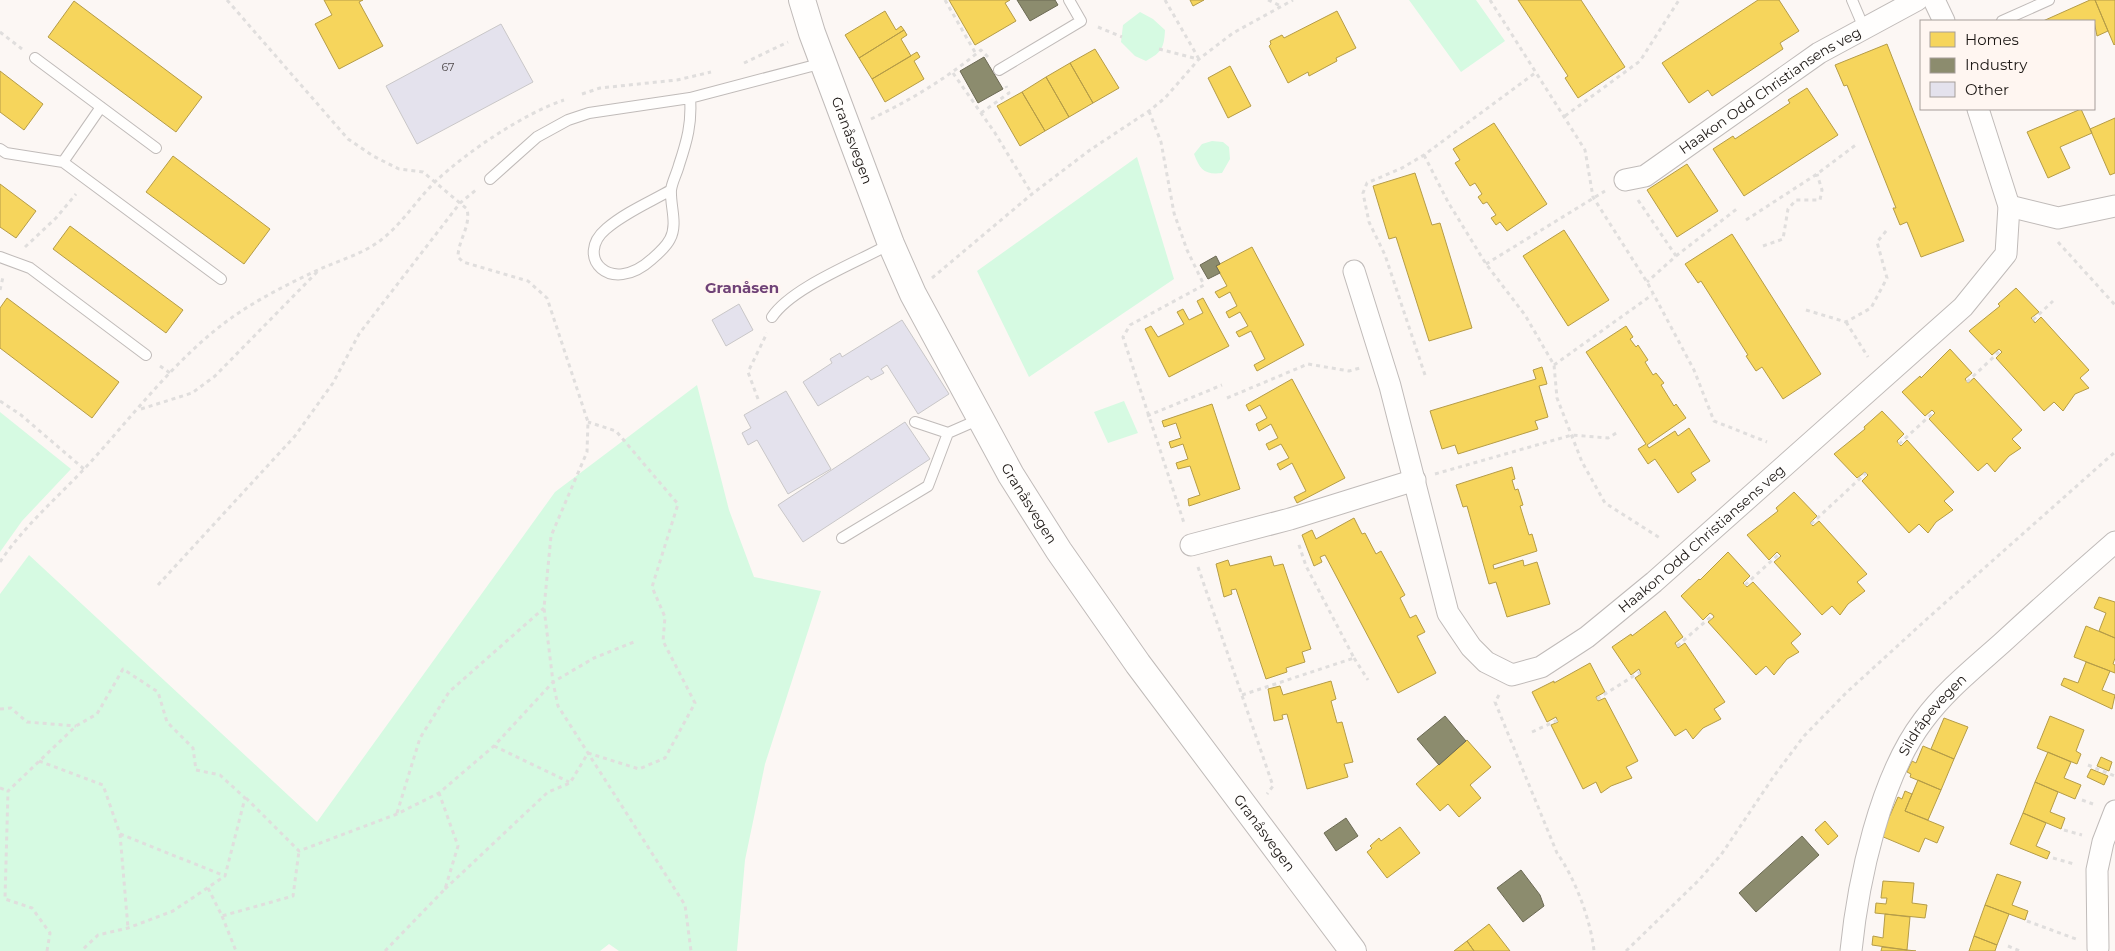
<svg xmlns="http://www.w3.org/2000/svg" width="2115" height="951" font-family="Montserrat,sans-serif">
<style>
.green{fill:#d6fae2}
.homes{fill:#f6d55c;stroke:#b59c47}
.industry{fill:#8c8c6e;stroke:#6b6953}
.building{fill:#e4e2ed;stroke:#c9c7c8}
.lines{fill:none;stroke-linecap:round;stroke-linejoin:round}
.service-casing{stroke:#c0bbb9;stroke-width:12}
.minor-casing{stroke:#c0bbb9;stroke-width:23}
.tertiary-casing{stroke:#c0bbb9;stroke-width:28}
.path{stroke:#e0dedd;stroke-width:3;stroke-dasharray:4 4;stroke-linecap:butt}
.service{stroke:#fffefd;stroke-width:10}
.minor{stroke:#fffefd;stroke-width:21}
.tertiary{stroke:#fffefd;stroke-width:26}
.labels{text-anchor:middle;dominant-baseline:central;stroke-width:5;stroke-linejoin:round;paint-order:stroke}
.number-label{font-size:11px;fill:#4f4a4b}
.street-label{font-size:14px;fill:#1d1815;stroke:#fff6f1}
.neighbourhood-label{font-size:15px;font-weight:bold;fill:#6f4277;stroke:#fff6f1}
</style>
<rect width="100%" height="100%" fill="#fcf7f4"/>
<path class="green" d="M1409,0H1476L1505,41L1461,72Z
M1140,12L1153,19L1165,30C1164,48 1162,52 1146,61L1135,56L1121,42L1123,25Z
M1212,141L1223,142L1229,147L1230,159L1222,173C1205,175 1200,170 1194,154L1202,144Z
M1137,157L1174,279L1029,377L977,271Z
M697,385L729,510L754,577L821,591L765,764L745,860L737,951H619L609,944L600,951H0V594L29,555L317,822L555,492Z
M1124,401L1138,433L1108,443L1094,412Z
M0,412L71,469L22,521L0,552Z"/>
<path class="homes" d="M324,0H363L359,2L383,46L339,69L315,24L332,15Z
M949,0H1010L1005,3L1016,21L975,45Z
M1190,0H1204L1193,6Z
M1518,0H1581L1625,67L1578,98L1565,78L1568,76Z
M1758,0H1779L1799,31L1780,43L1783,49L1712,96L1708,90L1689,103L1662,63Z
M2090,0H2095L2108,31L2097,36L2094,21H2043Z
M2095,0H2115V44L2114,45Z
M74,1L202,97L176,132L48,37Z
M885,11L896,30L901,26L904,30L859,58L845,35Z
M1337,11L1356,48L1336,58L1337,61L1309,76L1308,72L1288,83L1269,46L1271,44L1270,41L1282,35L1284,38Z
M904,30L907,35L901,39L911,56L872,79L859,58Z
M1887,44L1964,241L1921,257L1907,222L1900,225L1893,208H1896L1847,85L1844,86L1835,65Z
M1095,49L1119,88L1093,103L1070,63Z
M917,52L920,57L914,61L924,79L885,102L872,79Z
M1070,63L1093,103L1069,117L1046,77Z
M1230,66L1251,106L1228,118L1208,78Z
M0,71L43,104L24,130L0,112Z
M1046,77L1069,117L1045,131L1022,92Z
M1807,88L1838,135L1744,196L1713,149L1733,136L1735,139L1790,103L1788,100Z
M1022,92L1045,131L1020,146L997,106Z
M2081,109L2092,133L2060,147L2070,168L2048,178L2027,132Z
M2115,118V173L2110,175L2090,129Z
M1494,123L1547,204L1507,231L1500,222L1496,225L1491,218L1496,215L1487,202L1483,204L1478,197L1482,194L1475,183L1470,186L1455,163L1460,160L1453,149Z
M173,156L270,229L244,264L146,192Z
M1687,164L1718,211L1677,237L1647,190Z
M1415,173L1432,225L1440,223L1472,328L1429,341L1396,237L1389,239L1373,186Z
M0,184L36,211L16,238L0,227Z
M70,226L183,310L166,333L53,249Z
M1564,230L1609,300L1568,326L1523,256Z
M1732,234L1821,374L1783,399L1762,367L1756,371L1746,356L1748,355L1701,281L1698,283L1685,264Z
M1252,247L1304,345L1257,371L1254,365L1265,359L1251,331L1239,337L1236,332L1248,326L1240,312L1229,318L1226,312L1237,306L1230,292L1219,298L1215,292L1227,286L1216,266Z
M2016,288L2039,312L2031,318L2033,320L2035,323L2041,317L2089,370L2080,378L2089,388L2075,394L2063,411L2054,402L2044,411L1996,358L2002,352L1999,349L1992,355L1969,331L2000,306L1998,304Z
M7,298L119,382L92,418L0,348V308Z
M1203,298L1229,346L1169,377L1145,329L1151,326L1158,337L1184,324L1177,312L1183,309L1189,320L1203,313L1197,301Z
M1626,326L1633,337L1630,339L1636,347L1638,345L1648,360L1645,362L1653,375L1656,373L1664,383L1661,385L1674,406L1676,404L1686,418L1647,445L1649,448L1675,431L1678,436L1689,428L1710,461L1691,473L1696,480L1678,493L1655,459L1648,464L1638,449L1646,444L1586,352Z
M1950,349L1972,373L1965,379L1968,383L1974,378L2022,430L2012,439L2021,448L2009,456L1995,472L1987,463L1978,471L1929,419L1935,413L1932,410L1925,416L1902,392L1920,376L1921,378Z
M1542,367L1547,384L1539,386L1548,417L1535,421L1538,429L1458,454L1455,445L1442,449L1430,411L1536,379L1533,370Z
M1292,379L1345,478L1297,503L1294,497L1306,491L1292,463L1280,470L1277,464L1289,458L1281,444L1269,450L1266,444L1278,438L1271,424L1259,431L1256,424L1267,418L1260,405L1249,411L1246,405Z
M1212,404L1240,489L1189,506L1188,499L1200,495L1190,466L1178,469L1176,463L1188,459L1183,444L1171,448L1169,442L1181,438L1176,423L1164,427L1162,421Z
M1882,411L1904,434L1897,441L1899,444L1901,446L1907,440L1954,492L1944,501L1953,510L1936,522L1928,533L1919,524L1909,533L1862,481L1868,475L1865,472L1857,478L1834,454L1865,429L1864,427Z
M1512,467L1515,479L1512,480L1515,490L1518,489L1523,505L1520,506L1529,535L1532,534L1537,551L1493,565L1494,569L1523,560L1524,566L1537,562L1550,604L1507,617L1496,582L1489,584L1467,506L1463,507L1456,485Z
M1794,492L1817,516L1810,523L1813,526L1819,521L1867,574L1857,582L1865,591L1848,604L1840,615L1832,606L1822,615L1774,562L1781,556L1777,552L1769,560L1747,535L1778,511L1776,508Z
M1354,518L1362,534L1365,533L1376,554L1381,551L1405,595L1400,598L1410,618L1416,615L1425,632L1417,636L1436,673L1398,693L1325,555L1320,557L1322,562L1314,566L1302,535L1312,530L1316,539Z
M1728,552L1750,576L1743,583L1747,587L1753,582L1801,634L1791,643L1799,652L1787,659L1774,675L1766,666L1756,675L1708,622L1714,617L1713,615L1710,613L1703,620L1681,596L1699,579L1700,580Z
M1271,556L1274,566L1283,564L1311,649L1302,652L1305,662L1286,668L1287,672L1266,679L1236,589L1231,590L1232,594L1224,597L1216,564L1228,560L1230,566Z
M2099,597L2115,602V638L2099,631L2106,613L2094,608Z
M1665,611L1683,637L1675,643L1678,648L1685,643L1725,702L1714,709L1721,719L1703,728L1693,739L1686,729L1675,736L1635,678L1641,674L1639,669L1631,675L1612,647L1631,634L1632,636Z
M2086,626L2115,638V658L2113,664L2115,665V673L2074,657Z
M2086,662L2110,671L2102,690L2115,695L2112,709L2061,685L2064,678L2078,683Z
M1590,663L1605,692L1596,697L1598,701L1605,698L1638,761L1626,767L1632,778L1611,786L1601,793L1596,782L1583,789L1551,725L1558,722L1556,717L1547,722L1532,692L1554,681V683Z
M1331,681L1336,699L1331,701L1337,723L1342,722L1353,762L1344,764L1348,777L1307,789L1287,714L1282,715L1283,719L1274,721L1268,689L1280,686L1283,695Z
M2050,716L2084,730L2076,751L2081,754L2077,764L2037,748Z
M1944,718L1968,727L1954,759L1931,749Z
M1467,740L1491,767L1470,785L1481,798L1459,817L1448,804L1440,811L1416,784Z
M1923,746L1954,759L1941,790L1910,777L1911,774L1907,772L1912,761L1916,763Z
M2048,752L2071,762L2064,778L2081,785L2075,799L2035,782Z
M2101,757L2112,762L2109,771L2097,766Z
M2091,769L2108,776L2104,785L2087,777Z
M1918,780L1941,790L1928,820L1905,811Z
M2035,782L2058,792L2050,812L2065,818L2061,829L2023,813Z
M1905,791L1912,794L1905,811L1944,827L1937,843L1925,838L1919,852L1881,836L1898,797L1902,799Z
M2023,813L2046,823L2036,846L2050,852L2047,859L2010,844Z
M1825,821L1838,836L1828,845L1815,830Z
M1400,827L1420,853L1387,878L1367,852L1372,848L1370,846L1379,838L1381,841Z
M1997,874L2021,882L2012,905L2028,911L2025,920L1985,905Z
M1883,881L1914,883L1912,903L1927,905L1925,918L1875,913L1876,903L1886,904L1887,898H1881Z
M1985,905L2009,914L1997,945L1974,936Z
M1885,914L1910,917L1907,950L1872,945L1873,936L1883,938Z
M1489,924L1510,951H1474L1467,941Z
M1974,936L1997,945L1995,951H1969Z
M1467,941L1474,951H1454Z
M1882,947L1907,950L1916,951H1881Z"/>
<path class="industry" d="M1017,0H1055L1058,5L1030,21Z
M984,57L1003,89L978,103L960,71Z
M1216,256L1220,264L1216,266L1220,273L1208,279L1200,265Z
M1445,716L1466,741L1439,765L1417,739Z
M1346,818L1358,836L1336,851L1324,833Z
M1802,836L1819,855L1756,912L1739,893Z
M1521,870L1540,895L1544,906L1523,922L1497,888Z"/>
<path class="building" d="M501,24L533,82L417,144L386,86Z
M739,304L753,330L726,346L712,320Z
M902,320L949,394L918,414L887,365L881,369L884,373L871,380L868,376L818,406L803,382L832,363L830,359L840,353L842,357Z
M786,391L831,469L788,494L757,440L748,445L742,433L751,428L744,415Z
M905,422L930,459L803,542L778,505Z"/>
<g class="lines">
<g class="service-casing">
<path id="service" d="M1852,0L1864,28
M2002,21L2049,0
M35,58L156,148
M999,70L1081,21L1069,0
M0,149L6,153L63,162L221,279
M63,162L101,107
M490,179L537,137L568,120L589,113L690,98L823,63
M671,190C650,202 624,213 606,229C574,256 610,297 652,259C659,253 666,247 670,239C678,224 670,206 671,190C672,182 677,173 679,165C687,141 692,123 690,98
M0,257L30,268L146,355
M772,317C792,287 858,262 890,244
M915,422L948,433
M842,538L928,486L948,433L980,419"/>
</g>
<g class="minor-casing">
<g id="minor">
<path d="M1934,0L1944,21"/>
<path id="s1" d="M1625,180L1645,176L1819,53L1917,0"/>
<path d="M2009,206L2058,218L2115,206"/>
<path id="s2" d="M1354,271L1390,386L1448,613L1471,647L1486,662L1512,675L1541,667L1587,637L1654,582L1963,307L2006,254L2009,206L1978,109"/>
<path d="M1191,545L1290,519L1415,480"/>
<path d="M2098,948L2097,870L2103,842L2115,811"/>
<path id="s3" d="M1851,951C1858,881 1880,778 1923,721C1945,691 1974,668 2002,643C2039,609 2077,575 2115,542"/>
</g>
</g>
<g class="tertiary-casing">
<g id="tertiary">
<path id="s4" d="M802,0L812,33L891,244L913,294L1011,475L1059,551L1138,664L1353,951"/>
</g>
</g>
<path class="path" d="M227,0L348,139L373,156L399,169L423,172L467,209C471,227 458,240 458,257L463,262L528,281L547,298L588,422L587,452L551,536L544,608L553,682L558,706L685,905L691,951
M945,0L976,54
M1165,0L1199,59
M1268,0L1281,6
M1490,0L1585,150L1593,197L1647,282L1694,370L1714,421L1767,442
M1098,27L1122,37
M0,32L22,49
M1159,49L1198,59
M744,63L788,42
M953,73L995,133L1032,194
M582,94L600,88L677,80L711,72
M1149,111L1161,142L1174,213L1187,250L1204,285L1130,325L1123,337L1184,523
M981,113L1009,93L1006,86
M1565,116L1640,61L1679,0
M871,119C911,100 947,78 981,50L988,57
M1424,155L1448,202L1486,264L1525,315L1554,365L1557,398L1582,462L1605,503L1660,538
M1638,200L1676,256L1647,282
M1746,220L1817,174L1857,144
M2058,242L2115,305
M1763,246L1783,239L1788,209L1796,200H1820L1822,190L1817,174
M25,247L56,218L76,194
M1676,256L1738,208
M1486,264L1605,191
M932,278L1032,194L1090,150L1149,111L1165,98L1199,59L1233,33L1293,0
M0,290L3,277
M1806,310L1846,322L1871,308L1887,278L1877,242L1887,230
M2033,320L2053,301
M1846,322L1868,357
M1554,365L1652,295
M160,366L170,373
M1425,375L1385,255L1369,222L1363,193L1367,183L1402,168L1424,155L1535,73
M1967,382L2001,350
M1227,398L1308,364L1349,371L1360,368
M758,399L748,372L767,333
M0,401L21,415L84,469
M141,409L192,393L215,376L318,271
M1147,416L1222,385
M1899,444L1934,412
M1435,474L1572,435L1608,438L1618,432
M1811,524L1866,473
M0,562C24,526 56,499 86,467C132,417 178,355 234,316C260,298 290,283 320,269C340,260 363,254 381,240C403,223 417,199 437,180C468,151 525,113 564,100
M1198,567L1273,786L1267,794
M158,585L295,436L333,383L359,334L460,203L476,190
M1745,585L1779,554
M1677,646L1713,615
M1354,658L1368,680
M1242,695L1354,658L1306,566L1298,542
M1499,695L1495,702L1557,853C1575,878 1591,921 1594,951
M1597,699L1640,672
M0,709L11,708L27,722L76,726
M1532,732L1558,720
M494,746L569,782
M39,761L103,785L120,834L128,928
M2088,765L2115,776
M0,788L8,791
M246,798L299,851L397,814L439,793L494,746L553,682L594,658L634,642
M2082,800L2093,804
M397,813L420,738L449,692L544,608
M2064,830L2082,835
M120,834L225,876
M2053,858L2074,864
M208,888L222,916L293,896L299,851
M445,889L548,792L570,783L588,753L639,769L665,758L695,703L663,641L665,617L652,587L678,504L616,431L588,422
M222,916L236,951
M2027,921L2076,939
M2008,946L2020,951
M47,951L50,933L32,908L5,899L8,791L76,726L97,714L123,669L158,692L167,722L193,748L196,770L220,775L245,798L225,876L173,911L128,928L98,935L81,951
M385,951L445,889L458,846L439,793
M1626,951L1699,880L1721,855L1774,776L1804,736L1847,692L1928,618L2115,452"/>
<use href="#service" class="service"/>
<use href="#minor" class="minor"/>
<use href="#tertiary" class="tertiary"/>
</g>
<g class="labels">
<g class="number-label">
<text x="448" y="67">67</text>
</g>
<g class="street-label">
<text stroke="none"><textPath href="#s1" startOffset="172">Haakon Odd Christiansens veg</textPath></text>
<text stroke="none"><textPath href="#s4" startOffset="149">Granåsvegen</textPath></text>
<text stroke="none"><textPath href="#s4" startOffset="554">Granåsvegen</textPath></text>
<text stroke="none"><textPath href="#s2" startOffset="682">Haakon Odd Christiansens veg</textPath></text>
<text stroke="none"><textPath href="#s3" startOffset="254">Sildråpevegen</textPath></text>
<text stroke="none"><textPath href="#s4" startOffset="959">Granåsvegen</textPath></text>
</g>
<g class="neighbourhood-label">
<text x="742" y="287">Granåsen</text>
</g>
</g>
<rect x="1920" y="20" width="175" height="90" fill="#fff6f1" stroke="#a59d99"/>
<rect x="1930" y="32" width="25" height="15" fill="#f6d55c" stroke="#a59d99"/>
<text x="1965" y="45" font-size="15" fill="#1d1815">Homes</text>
<rect x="1930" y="58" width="25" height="15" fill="#8c8c6e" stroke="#a59d99"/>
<text x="1965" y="70" font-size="15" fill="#1d1815">Industry</text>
<rect x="1930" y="82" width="25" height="15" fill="#e4e2ed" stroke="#a59d99"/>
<text x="1965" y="95" font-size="15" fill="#1d1815">Other</text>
</svg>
